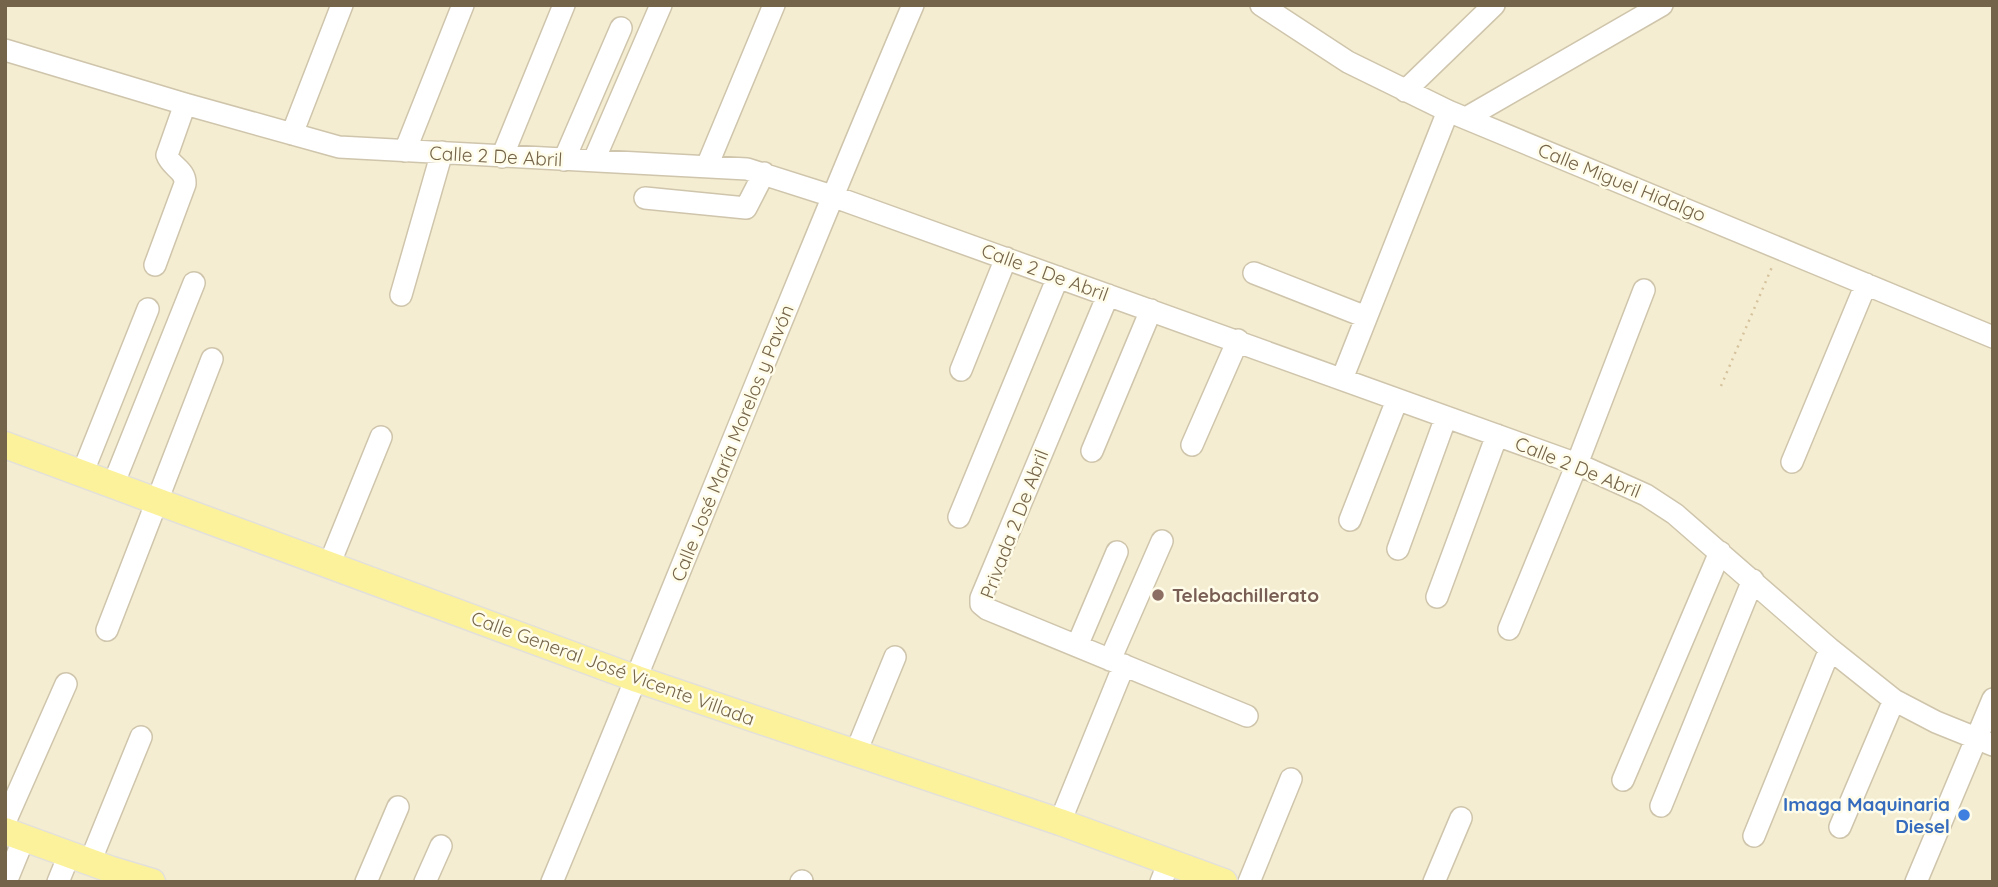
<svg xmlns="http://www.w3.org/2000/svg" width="1998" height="887" font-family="Quicksand,sans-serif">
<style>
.residential{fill:#f4edd1}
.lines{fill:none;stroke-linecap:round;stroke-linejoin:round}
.minor-casing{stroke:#cfc5ac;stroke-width:24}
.major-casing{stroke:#e3e0db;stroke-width:29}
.path{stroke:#d6c39d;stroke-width:2.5;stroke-dasharray:2 5;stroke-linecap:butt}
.minor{stroke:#fff;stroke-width:21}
.major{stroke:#fbf29b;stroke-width:26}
.education-dot{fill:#8d6e63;stroke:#fffce9;stroke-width:2.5}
.shop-dot{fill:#3f7fe0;stroke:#fffce9;stroke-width:2.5}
.labels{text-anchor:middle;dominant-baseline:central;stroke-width:5;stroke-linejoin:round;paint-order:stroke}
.street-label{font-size:19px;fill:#746449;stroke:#fffce9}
.education-label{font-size:19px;font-weight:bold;fill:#785e54;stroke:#fffce9;text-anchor:start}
.shop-label{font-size:19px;font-weight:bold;fill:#366cbe;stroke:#fffce9;text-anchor:end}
</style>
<rect width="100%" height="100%" fill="#fcf9e2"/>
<path class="residential" d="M5,5H1993V882H5Z"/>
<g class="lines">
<g class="minor-casing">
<path id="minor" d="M1261,5L1348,62L1448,111L1993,337
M5,50L185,104L339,147L747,169L832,196L1577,464L1646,495L1675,514L1830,649L1894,700L1936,722L1993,745
M1405,91L1494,5
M1466,118L1662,5
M292,134L342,5
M405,151L463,5
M502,157L564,5
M564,160L621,28
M594,160L661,5
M707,166L774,5
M645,198L746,208L764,173
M155,265L185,184C186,170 171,167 167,155L185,104
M1254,273L1366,317
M401,295L442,152
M1108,295L981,598V604L987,609L1247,716
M961,370L1006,258
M1342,379L1448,111
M1192,445L1238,340
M1092,451L1151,310
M1792,462L1866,284
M82,474L148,309
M113,485L194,283
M959,517L1058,277
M1350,520L1397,400
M1398,549L1446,417
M329,565L381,437
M1437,597L1497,435
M1509,629L1577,464L1644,290
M107,630L212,359
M1077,646L1117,552
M1110,660L1162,541
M856,752L895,657
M1623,780L1720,552
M1661,806L1753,580
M5,822L66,684
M1060,822L1124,665
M1840,827L1894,700
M1754,836L1830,649
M90,862L141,737
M6,882L24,838
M58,882L69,855
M366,882L398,807
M425,882L441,846
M552,882C674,590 789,296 913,5
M801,882L802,881
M1161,882L1169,862
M1249,882L1291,779
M1434,882L1461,818
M1916,882L1993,699"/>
</g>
<g class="major-casing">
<path id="major" d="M5,445L637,679L1060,822L1224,882
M5,831L112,870L152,882"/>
</g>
<path class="path" d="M1721,386L1772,267"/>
<use href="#minor" class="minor"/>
<use href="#major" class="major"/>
</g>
<circle class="education-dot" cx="1158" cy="595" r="7"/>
<circle class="shop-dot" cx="1964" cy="815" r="7"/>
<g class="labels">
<g class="street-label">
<text transform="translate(496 156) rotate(3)">Calle 2 De Abril</text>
<text transform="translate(1622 182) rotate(22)">Calle Miguel Hidalgo</text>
<text transform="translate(1045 272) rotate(20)">Calle 2 De Abril</text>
<text transform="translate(732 443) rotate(-68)">Calle José María Morelos y Pavón</text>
<text transform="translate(1578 467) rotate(22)">Calle 2 De Abril</text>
<text transform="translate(1014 524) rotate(-69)">Privada 2 De Abril</text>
<text transform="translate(613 668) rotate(20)">Calle General José Vicente Villada</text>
</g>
<g class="education-label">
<text x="1172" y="595">Telebachillerato</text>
</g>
<g class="shop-label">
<text x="1950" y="804">Imaga Maquinaria<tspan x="1950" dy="22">Diesel</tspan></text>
</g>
</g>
<rect width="1998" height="887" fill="none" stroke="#746449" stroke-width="14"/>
</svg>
